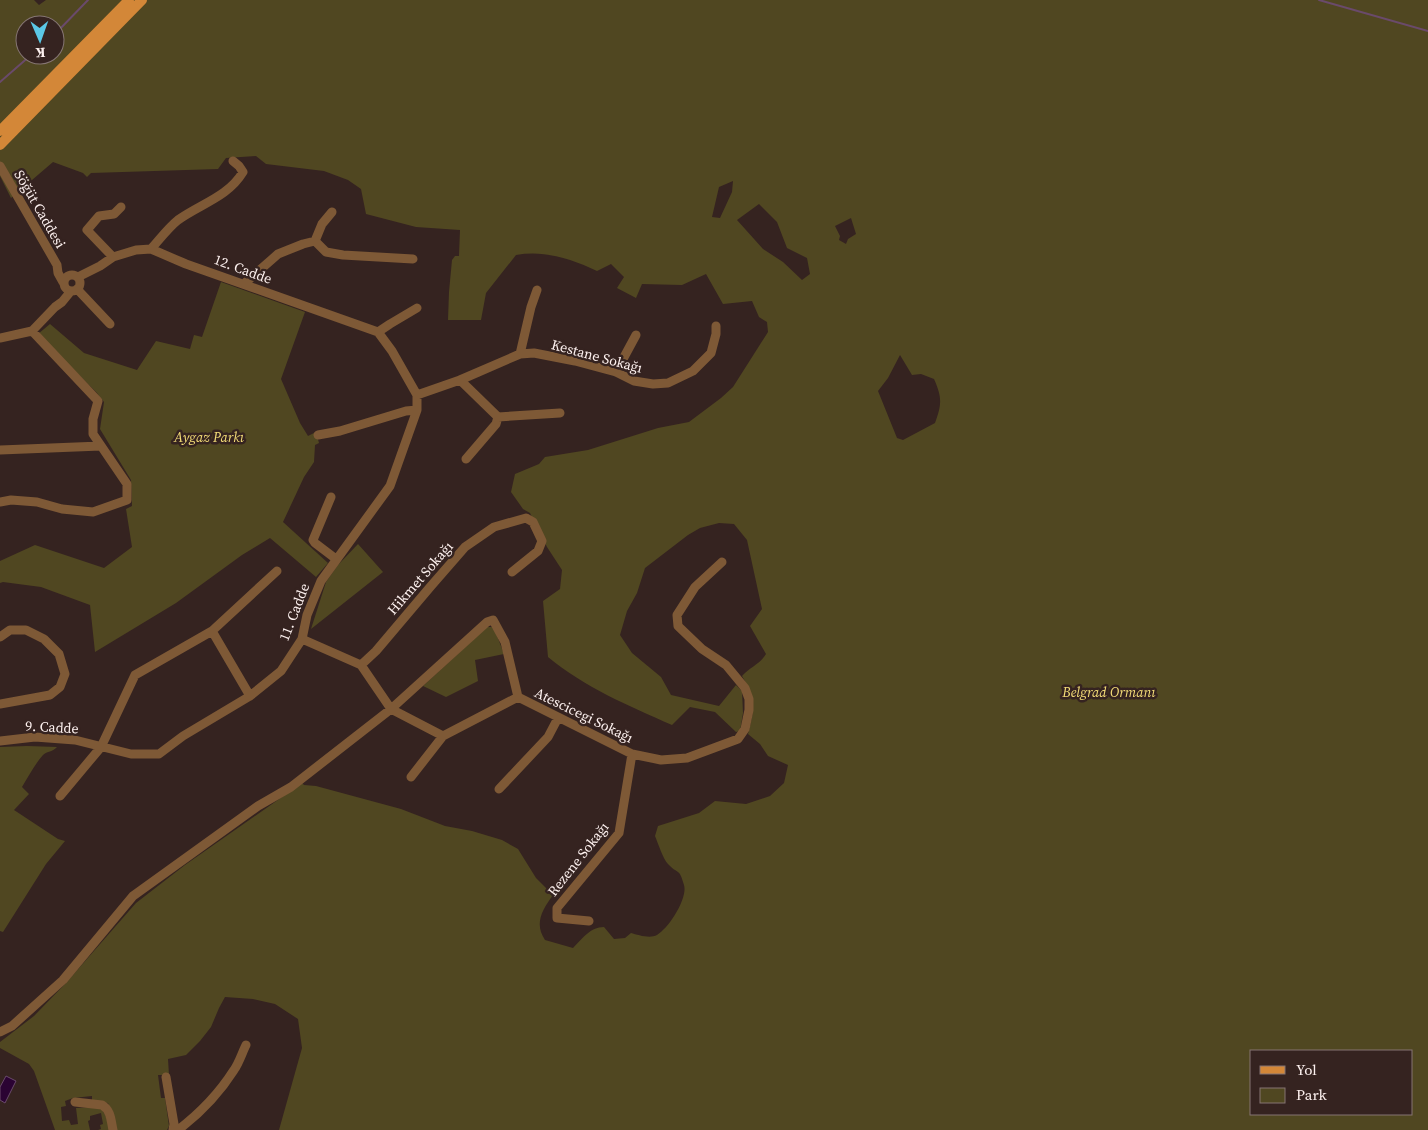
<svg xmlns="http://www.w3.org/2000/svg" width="1428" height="1130" font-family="'Source Serif 4',serif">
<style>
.green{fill:#504721;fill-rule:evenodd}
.water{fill:#2b0333;stroke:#6a4a6b}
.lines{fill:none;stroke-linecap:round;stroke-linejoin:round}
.stream{stroke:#6a4a6b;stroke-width:2}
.minor{stroke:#7e5936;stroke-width:9}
.major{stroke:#d38738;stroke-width:10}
.labels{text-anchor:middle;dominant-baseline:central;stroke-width:5;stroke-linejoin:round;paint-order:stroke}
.street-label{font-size:14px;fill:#fdf1ef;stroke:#352320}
.park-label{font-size:14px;font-style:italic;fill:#f3dc77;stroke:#352320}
</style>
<rect width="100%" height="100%" fill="#352320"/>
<path class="green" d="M0,0H34L39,5L46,0H1428V1130H279L302,1048L298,1019L275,1004L253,999L225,997L219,1008L211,1027L200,1041L186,1055L168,1059L169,1075H158L161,1098H165L169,1126L167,1130H117L108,1103L92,1101V1096L73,1098L65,1101L66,1106L61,1107L62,1121L69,1120L71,1125L78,1124L76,1108C102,1107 103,1104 110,1130H98L101,1129L100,1125L103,1124L101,1113L90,1116V1120L88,1121L90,1130H55L34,1071L29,1064L0,1048V1042L34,1016L65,984L136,903L185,865L302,783L304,785L316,786L401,809L445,826L472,831L502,840L518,849L536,878L553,895C542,910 534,924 545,940L573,948C582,939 590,927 604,927L614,939L625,938L631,933C638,935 650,939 657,935C669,928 688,898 684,885C679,867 678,875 668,864C663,859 658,843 655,836L658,826L699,813L715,801L746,804L770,796L784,783L788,765L768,756L760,744L748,734C755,707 756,700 742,676C750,667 760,664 766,654L750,626L762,609L747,540L734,524L719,523L700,528L688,535L645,568L637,593L627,611L620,635L632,653L661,677L671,695L719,706L736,685L742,691L743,713L740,731L736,732L715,712L690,707L672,725C629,706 584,687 548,657L543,601L560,589L562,570L547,547L530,513L523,509L511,492L515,474L539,464L545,457L588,450L658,428L689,422L721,398L733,387L768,332L767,322L759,317L752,301L723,304L706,274L682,285L642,284L636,298L617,288L624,277L611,264L597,271C572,259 545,250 516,255L486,293L481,320H448L449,292L452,260L455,256H459L460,230L416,227L366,214L361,189L348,180L324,171L266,164L256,156L226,158L218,169L91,173L87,177L83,173L53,162L11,198L0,176ZM25,25H55V55H25ZM733,181L732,192L720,218L712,217L719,187ZM759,204L777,222L787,248L807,258L810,274L802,280L783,262L763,249L737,220ZM851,218L856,234L848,239L846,244L839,240L840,236L835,226ZM900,355L912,375L921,374L934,379C942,397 942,404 935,423L903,440L897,438L878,391L888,378ZM1252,1051H1412V1114H1252Z
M221,282L305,312L281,379L300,423L308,436L316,432L319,443L315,445L314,462L304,477L283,522L328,563L316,577L270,538L242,555L176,603L95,652L90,605L41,587L3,582L0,583V561L35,545L104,568L132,547L126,509L132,506L131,480L100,429L104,402L97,393L38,334L50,324L84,353L137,370L156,341L190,349L194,335L202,337Z
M358,544L383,572L311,629L326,582L338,565Z
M487,627H492L496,633L504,654L475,660L478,681L446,697L423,686Z
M27,746L57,747C53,752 47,751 43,755C35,764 28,777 22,787L29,794L14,810L58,839L65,841L46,864L3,932L0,931V747Z"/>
<path class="water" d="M6,1076L16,1081L5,1103L0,1100V1087Z"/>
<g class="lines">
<path class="stream" d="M1319,0L1428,31
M55,34L88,0
M0,82L31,55"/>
<path class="minor" d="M0,166L57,265L58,273L63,282
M315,241L322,224L332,212
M151,249C160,239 168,228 178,220C200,204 228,197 243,172L239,166L233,161
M113,257L87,230L99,216L114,214L121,207
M64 283a8 8 0 1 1 16 0a8 8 0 1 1-16 0Z
M78,277L100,266L113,257L136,250L151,249L186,264L378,332
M245,283L278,254L303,244L315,241L326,252L343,255L413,259
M77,289L110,324
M378,332L390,324L417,308
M0,338L32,331L55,307L62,302L71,291
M520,354L531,307L537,290
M616,372L636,335
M460,380L498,417L496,424L466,459
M417,395L460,380L520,354L534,353L575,361L616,372L634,381L653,384L668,383L693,371L711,353L716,334V326
M498,417L560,413
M318,435L340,431L406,411L417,410
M0,450L101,446
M331,497L313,540L315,543L336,559
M0,502L11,500L37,502L62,509L93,512L127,500V484L93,434V419L98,401L32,331
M212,631L250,696
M0,637L10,630H26L44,639L59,654L65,674L60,687L50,695L0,704
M302,639L361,665L391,709L443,736
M361,665L376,651L431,586L465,547L494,527L526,518L533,522L542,541L538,551L512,572
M518,697L632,754L661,760L687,758L738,739L745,729L749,710V699L745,688L726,665L702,649L678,626L677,615L695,587L722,562
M0,741L35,737L75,740L131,754H159L183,736L250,696L281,671L302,639L307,615L321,581L390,486L417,410V395L392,351L378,332
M411,777L443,736L518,697
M499,789L548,737L558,718
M60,796L101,747L135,675L212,631L277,571
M589,921L557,918V908L619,833L632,754
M0,1032L12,1026L63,980L133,896L258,806L291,787L391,709L487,622L493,620L505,642L518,697
M166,1077L174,1124L173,1130
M75,1102L102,1105C111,1110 111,1121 113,1130
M178,1130C199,1114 220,1092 234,1070C239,1063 242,1053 246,1045"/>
<path class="major" d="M0,131L129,0
M0,145L142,0"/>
</g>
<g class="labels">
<g class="street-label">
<text transform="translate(40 209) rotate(60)">Söğüt Caddesi</text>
<text transform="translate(243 269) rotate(20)">12. Cadde</text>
<text transform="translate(597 356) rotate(15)">Kestane Sokağı</text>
<text transform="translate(420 578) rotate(-49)">Hikmet Sokağı</text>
<text transform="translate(294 612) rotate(-69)">11. Cadde</text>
<text transform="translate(584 715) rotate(26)">Atescicegi Sokağı</text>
<text transform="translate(52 727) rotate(3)">9. Cadde</text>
<text transform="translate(578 859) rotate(-52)">Rezene Sokağı</text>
</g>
<g class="park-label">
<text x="209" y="437">Aygaz Parkı</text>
<text x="1109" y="692">Belgrad Ormanı</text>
</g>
</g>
<rect x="1250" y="1050" width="162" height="65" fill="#352320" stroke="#857573"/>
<rect x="1260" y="1066" width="25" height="8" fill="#d38738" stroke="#857573"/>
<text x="1296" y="1075" font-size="15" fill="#fdf1ef">Yol</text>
<rect x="1260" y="1088" width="25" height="15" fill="#504721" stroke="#857573"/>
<text x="1296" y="1100" font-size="15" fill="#fdf1ef">Park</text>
<g transform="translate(40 40) rotate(178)"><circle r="24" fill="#352320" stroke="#857573"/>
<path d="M0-4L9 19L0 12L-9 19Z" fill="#5bc8e6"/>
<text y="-8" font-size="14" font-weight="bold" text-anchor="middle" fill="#fdf1ef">K</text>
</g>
</svg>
